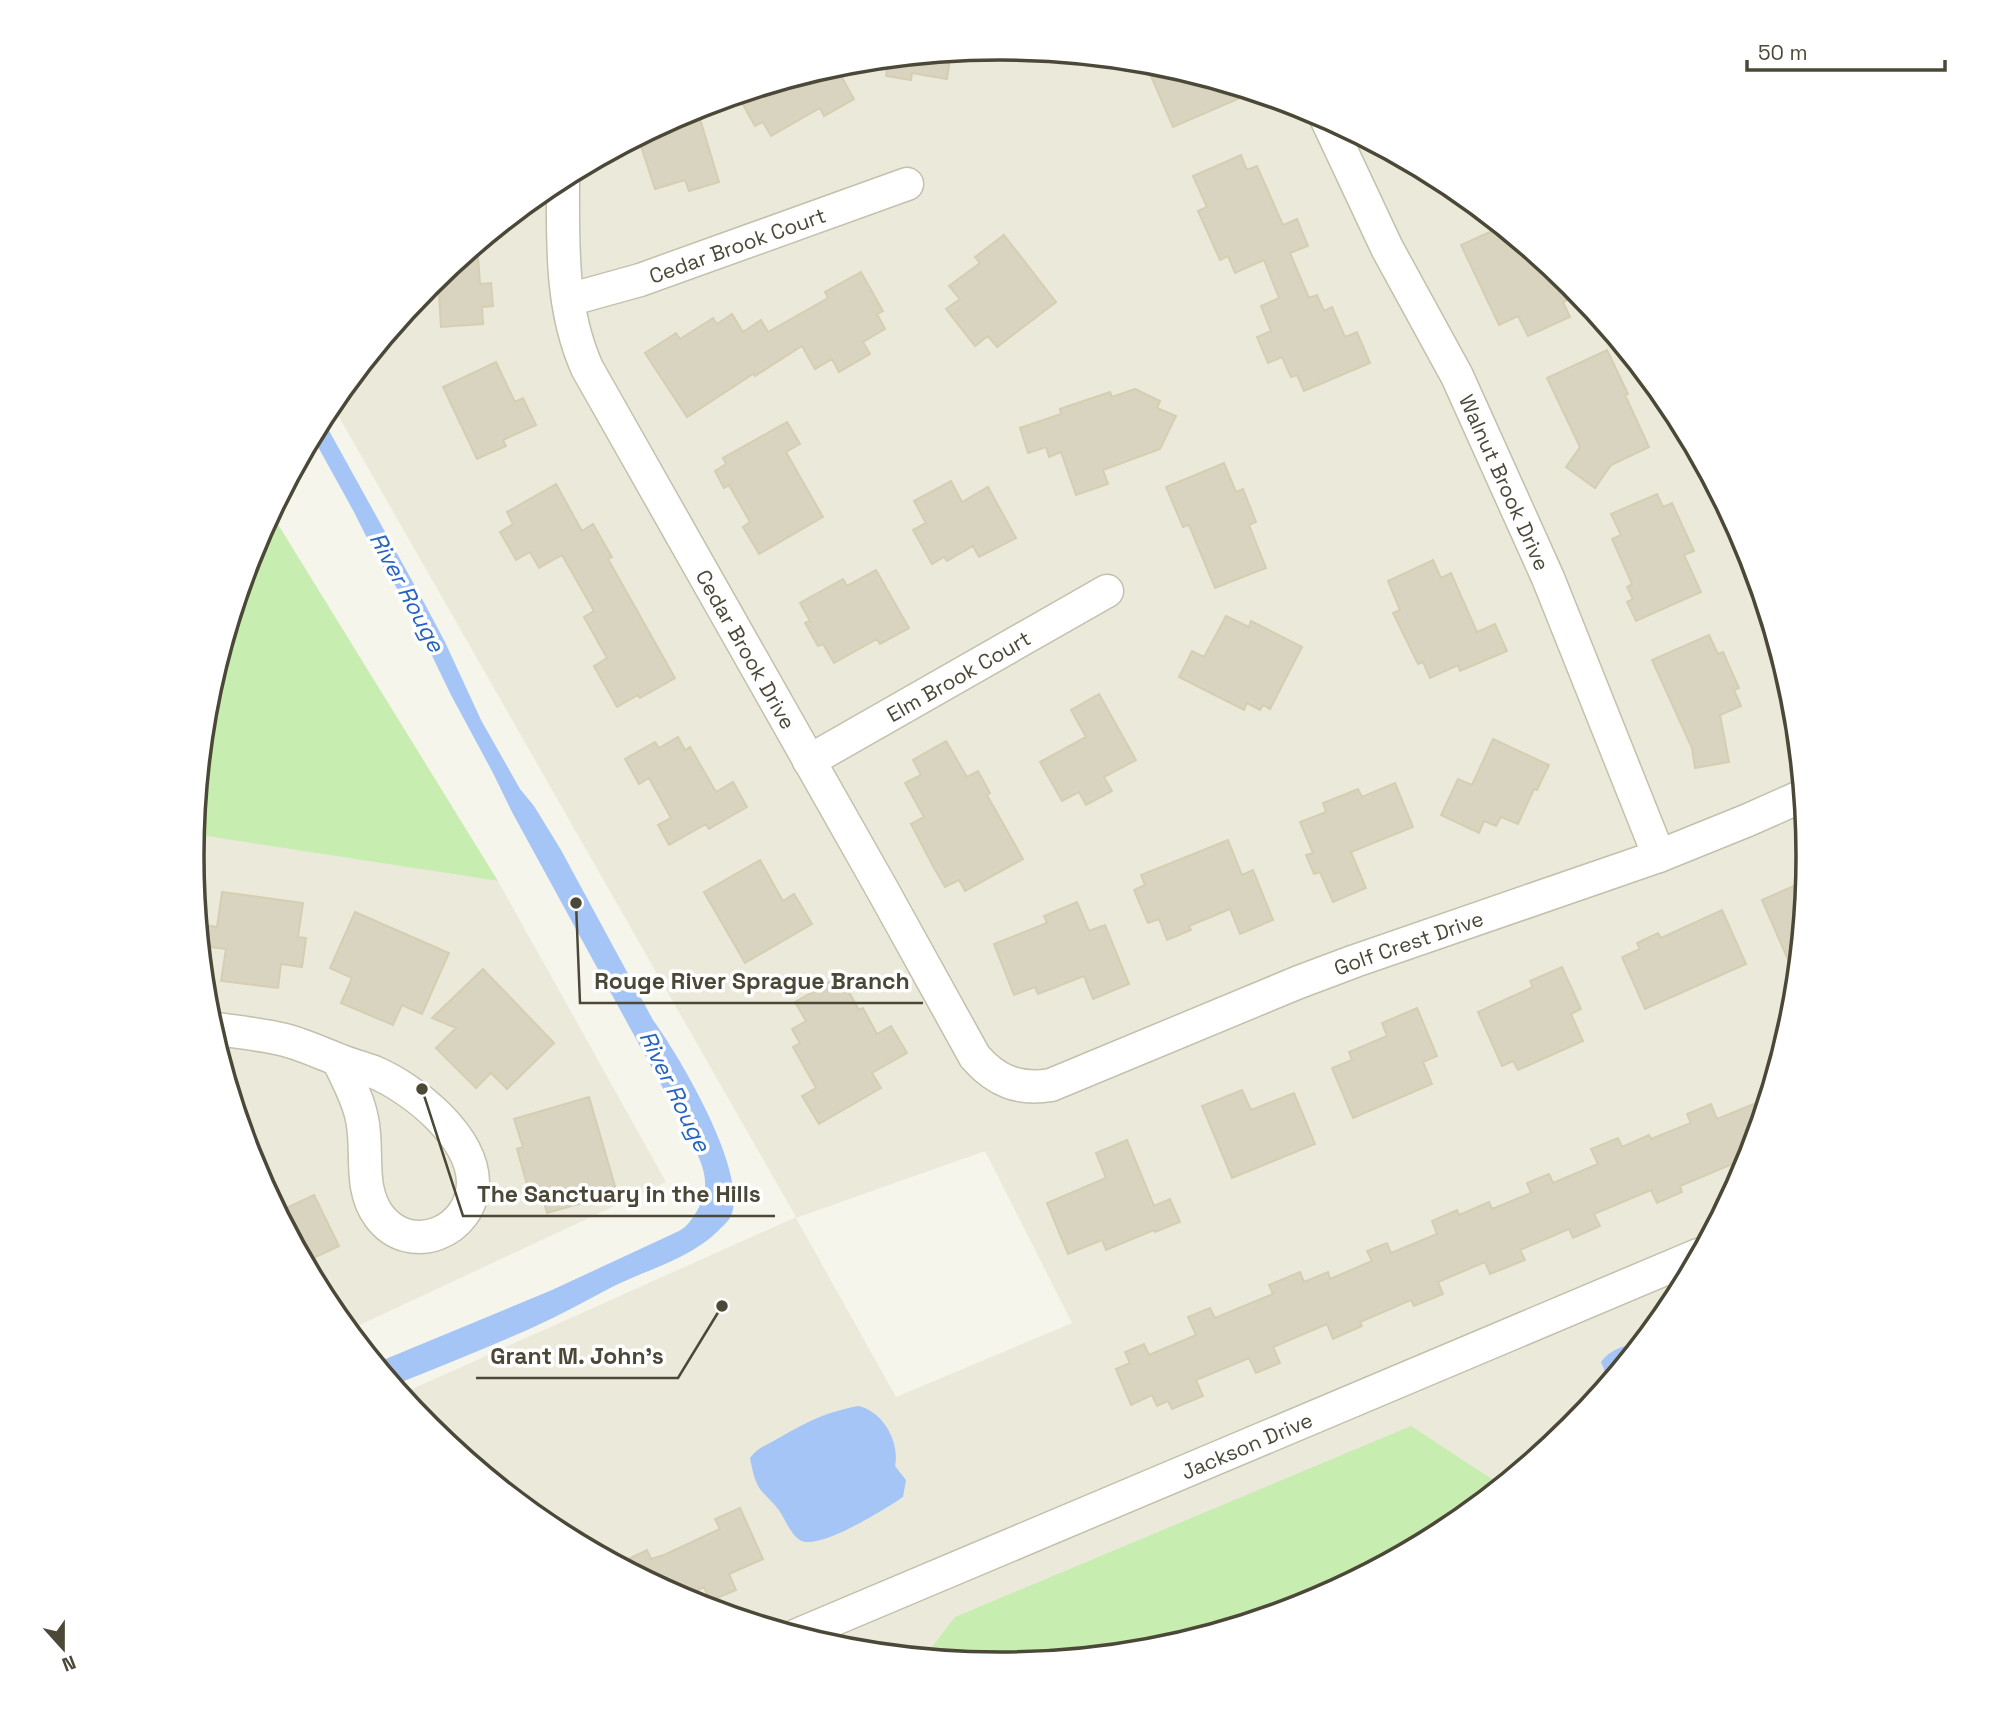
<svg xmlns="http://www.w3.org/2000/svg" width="1999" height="1711" font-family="'Space Grotesk',sans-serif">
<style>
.residential{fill:#ebe9d9;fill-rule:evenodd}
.green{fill:#c7edb1}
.water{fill:#a4c5f6}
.building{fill:#d9d4bf;stroke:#d5ceb2;stroke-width:2}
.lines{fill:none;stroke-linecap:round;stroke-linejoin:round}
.minor-casing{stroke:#c3c0ac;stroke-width:35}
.minor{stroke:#fff;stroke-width:32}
.labels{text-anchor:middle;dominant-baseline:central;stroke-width:7;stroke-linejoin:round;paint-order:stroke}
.street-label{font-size:21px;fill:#4c4838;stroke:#fff}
.water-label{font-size:23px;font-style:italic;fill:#2663c2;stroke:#fff}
.rim{fill:none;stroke:#4c4838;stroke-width:3.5}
.leader{fill:none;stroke:#4c4838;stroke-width:2.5}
.callout-dot{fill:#4c4838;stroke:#fff;stroke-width:2.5}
.callout-label{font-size:23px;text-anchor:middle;font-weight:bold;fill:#4c4838;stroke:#fff;stroke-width:7;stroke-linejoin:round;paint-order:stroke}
</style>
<rect width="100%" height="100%" fill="#f6f5eb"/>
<path class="residential" d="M1000,47L1158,63L1309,109L1449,184L1571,284L1672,407L1746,547L1792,698L1808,856L1792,1014L1746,1165L1671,1305L1571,1427L1448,1528L1308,1602L1157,1648L999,1664L841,1648L690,1602L550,1527L428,1427L401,1394L796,1217L331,403L428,284L551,183L691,109L842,63ZM985,1151L1072,1323L896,1397L796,1218Z
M193,834L498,881L666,1182L349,1330L327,1304L253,1164L207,1013L191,855Z"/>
<path class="green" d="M271,513L498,881L193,834L207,697L253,546Z
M1411,1426L1501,1485L1448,1528L1308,1602L1157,1648L999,1664L925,1656L955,1617Z"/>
<path class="water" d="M322,418L420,595L445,642L481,720L520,789L534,806L561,850L653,1020C680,1057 746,1169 732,1213C730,1220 724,1225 719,1230C690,1259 648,1269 612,1287C587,1300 562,1314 536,1326C489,1347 441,1366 394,1385L376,1363L552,1290L679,1231C688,1226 691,1220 697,1211C714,1182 701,1162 688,1134L512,812L493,773L451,695L407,604L375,554L354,512L312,436Z
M1642,1341L1609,1381L1601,1362C1610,1349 1626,1345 1642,1341Z
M858,1406C883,1411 900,1442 895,1466L906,1480L903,1497C887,1508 817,1552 800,1540C790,1534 785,1518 778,1509C773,1502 765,1496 760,1489C754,1480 752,1468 750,1458C757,1448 767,1445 777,1439C807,1422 823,1413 858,1406Z"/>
<path class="building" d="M951,52L947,79L912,73L911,80L886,76L887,69L874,67V60Z
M1145,62L1158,63L1254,92L1173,127Z
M835,65L854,99L824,116L820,108L771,136L763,122L755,126L737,94Z
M698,112L719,182L689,191L685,180L655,189L638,137L682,113L683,116Z
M1241,155L1247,170L1257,166L1283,225L1297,219L1308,246L1290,253L1309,298L1317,295L1324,311L1332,307L1345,337L1357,332L1370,363L1304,391L1297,375L1291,377L1282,357L1268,363L1257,337L1271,331L1261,306L1279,298L1264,260L1235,273L1228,256L1220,260L1198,211L1207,207L1193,176Z
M1501,227L1571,284L1580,294L1563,302L1570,317L1528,336L1518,316L1499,325L1461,245Z
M1004,235L1056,302L997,347L988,336L975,346L946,309L960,299L949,286L980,263L975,257Z
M477,243L480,284L491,283L493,306L482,307L483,324L441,327L438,276Z
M861,272L883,311L877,314L885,329L863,342L870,354L839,372L832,359L815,369L802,346L755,376L753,374L687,417L645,353L676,333L680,339L713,318L717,324L732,314L743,332L761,320L768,332L828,298L825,292Z
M1607,350L1628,394L1625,395L1649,447L1611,465L1595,488L1566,467L1580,447L1547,378Z
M496,362L515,402L523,398L536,425L503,440L506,446L477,459L443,387Z
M1135,389L1160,401L1157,408L1176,416L1160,449L1103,470L1108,484L1076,495L1061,452L1049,457L1046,447L1028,453L1020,428L1061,414L1060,409L1110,392L1112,397Z
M787,422L800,444L786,452L823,517L759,554L743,527L750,522L729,485L724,488L715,471L726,464L723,458Z
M1224,463L1236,492L1243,489L1256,522L1249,525L1266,568L1215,588L1189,525L1183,527L1166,487Z
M951,481L962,502L988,487L1016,538L979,557L973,546L947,561L944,557L932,564L913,530L926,523L914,501Z
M556,484L582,531L593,524L612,557L608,559L675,678L640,698L638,695L617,707L594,666L607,658L584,617L594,611L562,555L539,568L530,552L516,560L500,532L513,524L507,512Z
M1657,494L1663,507L1672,503L1694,551L1684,555L1701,592L1636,621L1627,602L1633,599L1627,587L1632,584L1612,539L1621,535L1611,514Z
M1433,560L1441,578L1451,573L1477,632L1495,624L1507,651L1460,671L1458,665L1430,678L1423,662L1418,664L1393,613L1400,610L1388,581Z
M876,570L909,628L880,644L877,639L834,663L823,644L818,646L805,623L810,621L800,603L843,579L847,586Z
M1226,616L1249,627L1251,621L1302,647L1270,709L1263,705L1260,710L1247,703L1244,710L1179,677L1192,651L1204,657Z
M1709,635L1718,654L1723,652L1739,688L1734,690L1741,706L1720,715L1729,762L1695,768L1692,748L1652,660Z
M1099,694L1136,760L1104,777L1112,791L1086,805L1079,792L1062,801L1040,762L1086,737L1071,710Z
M678,737L685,750L690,747L716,792L733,782L747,807L709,829L706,824L669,845L658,825L671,818L649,778L639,784L625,759L655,742L659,748Z
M1493,739L1549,765L1537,790L1534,789L1518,824L1501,817L1496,826L1484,821L1479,833L1441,815L1458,779L1472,785Z
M946,741L967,777L978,771L990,793L987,795L1023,859L965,891L959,880L945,887L934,868L911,824L924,817L905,783L921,775L913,760Z
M1395,783L1413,827L1351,852L1366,888L1333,902L1320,872L1314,874L1306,855L1313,853L1300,822L1326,812L1323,803L1358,789L1362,797Z
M1228,840L1242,875L1253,870L1273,920L1240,934L1230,909L1189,926L1191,930L1167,940L1159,919L1148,923L1134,890L1145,885L1141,875Z
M760,860L783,901L794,894L812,924L745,963L704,892Z
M1805,881L1796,978L1762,900Z
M222,892L303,903L298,937L306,938L302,967L281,964L278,988L221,981L226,949L202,946L205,925L217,927Z
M1077,902L1089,931L1105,925L1129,984L1093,999L1084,976L1038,994L1035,987L1014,995L994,944L1047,923L1044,916Z
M1722,910L1746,964L1645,1009L1622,957L1640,949L1637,943L1658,933L1661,938Z
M355,912L449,953L422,1014L402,1005L393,1025L341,1003L352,978L330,968Z
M1562,967L1581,1009L1571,1014L1583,1041L1518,1070L1513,1061L1502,1066L1478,1012L1533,987L1530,981Z
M483,969L554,1043L507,1089L491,1073L476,1088L436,1048L456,1028L432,1018Z
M840,976L859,1010L863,1008L877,1034L891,1026L907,1053L872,1073L881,1088L819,1124L802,1096L816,1088L793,1047L800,1043L792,1029L806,1021L795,1002Z
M1417,1008L1437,1056L1423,1062L1432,1084L1353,1118L1332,1068L1352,1060L1349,1052L1387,1036L1382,1023Z
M1242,1090L1251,1110L1294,1093L1315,1144L1232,1178L1202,1106Z
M589,1097L617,1193L547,1213L541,1191L530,1195L517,1149L523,1147L514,1119Z
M1766,1099L1749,1157L1680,1186L1682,1192L1657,1203L1651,1190L1594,1214L1600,1226L1573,1238L1569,1229L1520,1250L1525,1260L1490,1274L1485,1262L1438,1282L1443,1294L1414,1306L1411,1300L1360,1322L1362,1326L1333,1339L1327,1324L1273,1347L1280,1363L1256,1373L1249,1358L1196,1380L1203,1396L1172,1409L1168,1401L1157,1406L1152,1395L1131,1405L1116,1369L1130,1363L1125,1352L1144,1344L1149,1355L1196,1335L1188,1317L1210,1308L1215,1318L1273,1294L1269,1285L1300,1272L1304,1282L1328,1272L1330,1279L1372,1261L1367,1251L1387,1243L1391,1253L1437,1234L1432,1221L1457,1210L1459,1215L1489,1202L1492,1209L1531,1193L1527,1183L1549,1174L1553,1183L1598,1164L1591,1149L1618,1138L1622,1147L1649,1135L1651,1139L1691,1123L1687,1114L1711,1104L1717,1119Z
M1127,1140L1154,1206L1170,1199L1180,1222L1155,1232L1154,1230L1106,1250L1102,1240L1068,1254L1047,1203L1106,1178L1096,1153Z
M314,1195L339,1246L305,1262L278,1212Z
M740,1508L763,1559L729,1574L736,1590L710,1601L704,1587L682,1598L618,1564L647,1550L651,1559L664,1555L720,1529L715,1519Z"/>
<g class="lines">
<g class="minor-casing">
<g id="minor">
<path id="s1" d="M1326,118L1387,248L1457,376L1548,578L1659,856"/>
<path id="s2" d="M563,176C563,242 560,307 587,368L882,889L975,1057C997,1082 1019,1090 1051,1085L1299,982L1355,961L1659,856L1748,820L1802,796"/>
<path id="s3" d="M568,300L640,280L907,184"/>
<path id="s4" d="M809,761L1107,591"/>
<path d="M211,1028C235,1032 261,1034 285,1040C304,1045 321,1053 339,1060C351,1065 363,1068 374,1072C414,1089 472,1136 473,1182C473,1232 410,1258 379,1216C358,1188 369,1151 362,1119C358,1098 347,1079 338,1060"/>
<path id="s5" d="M797,1635L1698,1255"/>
</g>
</g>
<use href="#minor" class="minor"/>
</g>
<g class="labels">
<g class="street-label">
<text stroke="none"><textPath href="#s3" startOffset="178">Cedar Brook Court</textPath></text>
<text stroke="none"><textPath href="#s1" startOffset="406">Walnut Brook Drive</textPath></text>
<text stroke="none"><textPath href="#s2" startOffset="518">Cedar Brook Drive</textPath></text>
<text stroke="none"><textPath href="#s4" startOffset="172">Elm Brook Court</textPath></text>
<text stroke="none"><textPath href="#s2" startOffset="1456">Golf Crest Drive</textPath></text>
<text stroke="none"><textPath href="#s5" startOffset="488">Jackson Drive</textPath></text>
</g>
<g class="water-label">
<text transform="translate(407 592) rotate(62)">River Rouge</text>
<text transform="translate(675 1091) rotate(64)">River Rouge</text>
</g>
</g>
<path d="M0 0H1999V1711H0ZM204 856a796 796 0 1 1 1592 0a796 796 0 1 1-1592 0Z" fill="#fff" fill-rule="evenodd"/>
<path class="rim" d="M204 856a796 796 0 1 1 1592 0a796 796 0 1 1-1592 0Z"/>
<path class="leader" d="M576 903L580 1003H923M422 1089L463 1216H775M722 1306L678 1378H476"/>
<g class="callout-dot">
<circle cx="576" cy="903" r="7"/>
<circle cx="422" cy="1089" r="7"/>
<circle cx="722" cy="1306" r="7"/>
</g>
<g class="callout-label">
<text x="752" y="989">Rouge River Sprague Branch</text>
<text x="619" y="1202">The Sanctuary in the Hills</text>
<text x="577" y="1364">Grant M. John's</text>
</g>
<g transform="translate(63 1648) rotate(159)" stroke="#ffffff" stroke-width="5" paint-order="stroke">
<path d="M0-5L12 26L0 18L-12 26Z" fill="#4c4838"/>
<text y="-10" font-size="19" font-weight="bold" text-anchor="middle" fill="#4c4838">N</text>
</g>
<path d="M1747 60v10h198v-10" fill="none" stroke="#4c4838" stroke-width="3.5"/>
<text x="1758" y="60" font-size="21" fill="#4c4838" stroke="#ffffff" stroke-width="5" paint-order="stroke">50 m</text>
</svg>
